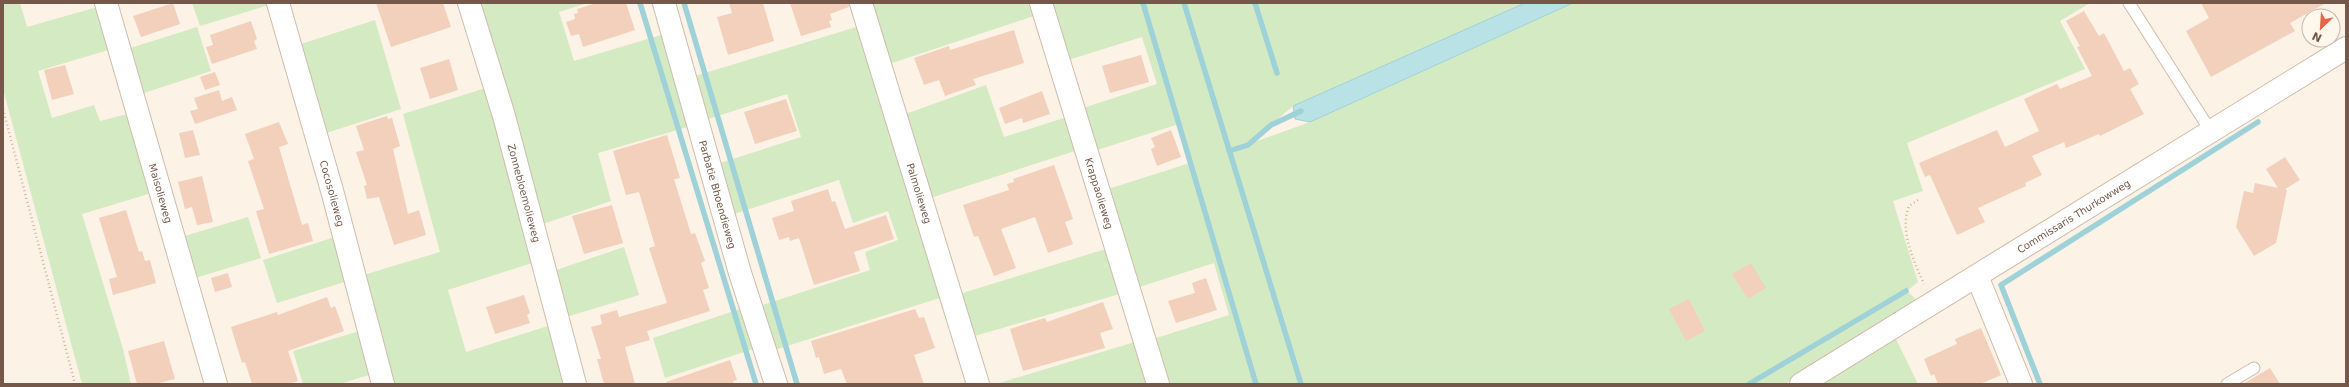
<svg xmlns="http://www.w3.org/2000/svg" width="2349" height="387" font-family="'DejaVu Sans',sans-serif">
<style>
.green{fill:#d4eac3}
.water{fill:#b9e2e6;stroke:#9fd2d8}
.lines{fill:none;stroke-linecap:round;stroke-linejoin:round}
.stream{stroke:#9fd2d8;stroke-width:5.5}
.building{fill:#f2d0bc}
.lane-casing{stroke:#d0bcae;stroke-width:13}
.street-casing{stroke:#d0bcae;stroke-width:24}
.secondary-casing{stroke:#d3bbab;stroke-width:24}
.path{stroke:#d7b39f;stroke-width:2.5;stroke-dasharray:1 3;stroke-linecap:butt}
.lane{stroke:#fff;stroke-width:11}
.street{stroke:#fff;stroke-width:22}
.secondary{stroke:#fff;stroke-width:22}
.labels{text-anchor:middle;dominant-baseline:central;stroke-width:4;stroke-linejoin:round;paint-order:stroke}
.street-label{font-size:10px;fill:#76584a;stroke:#fff7eb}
</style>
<rect width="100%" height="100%" fill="#fcf2e5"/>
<path class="green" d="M3,3H20L27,27L101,6L115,48L38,71L52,118L94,105L100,121L131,113L155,192L82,214L123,349L131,384H82L3,89Z
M192,3H272V4L200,26Z
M474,3H588L559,12L574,61L664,34L691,126L598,153L611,201L540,225Z
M866,3H1033L1037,15L886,65Z
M1047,3H1525L1293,106L1249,144L1310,122L1573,3H2090L2060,21L2085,69L1907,143L1923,191L1893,201L1918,282L1907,291L1919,302L1785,384H1164L1150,340L1229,315L1214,263L1136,288L1105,190L1190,163L1179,124L1094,151L1080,109L1157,84L1142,37L1065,61Z
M375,20L401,109L320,135L295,46Z
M863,25L946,296L771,351L757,307L870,270L865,252L898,240L888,211L853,223L839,180L734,214L717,164L801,137L787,94L705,120L692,77Z
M197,27L211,71L138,95L124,50Z
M986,85L1004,137L1070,116L1081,149L927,199L900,116Z
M489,87L535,262L448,290L466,352L551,325L569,384H389L360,276L440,252L403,114Z
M248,217L261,258L192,279L178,238Z
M338,236L351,280L277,303L263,260Z
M624,247L639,295L563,318L550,272Z
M1109,248L1123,293L971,337L956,295Z
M743,308L756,348L665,378L653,338Z
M363,330L376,373L339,384H303L293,351Z
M1894,335L1918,384H1814Z
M1138,341L1152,384H996Z"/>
<path class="water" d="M1525,3H1573L1310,122L1295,119L1293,106Z"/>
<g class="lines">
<path class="stream" d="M640,3L756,384
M684,3L797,384
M1143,3L1256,384
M1184,3L1301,384
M1255,3L1277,73
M1229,151L1248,145L1271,125L1301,111
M1749,384L1906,291
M2040,384L2001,285L2258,122"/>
</g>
<path class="building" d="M173,3L180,24L141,37L133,16Z
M376,3H443L451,27L391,47Z
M596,3H626L635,30L583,47L579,34L571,36L566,22L575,19L574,14L578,13L577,9Z
M729,3H763L774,41L728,55L717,17L732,13Z
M790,3H849V7L830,14L832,20L829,21L831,27L801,36Z
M2201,3H2326L2290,23L2295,31L2211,77L2186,31L2209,18Z
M2084,11L2099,36L2104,33L2124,71L2130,68L2139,84L2130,89L2144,114L2100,136L2099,134L2066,148L2064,142L2032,156L2042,175L2025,183L2026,186L1978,208L1985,222L1957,235L1930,175L1925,177L1919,163L1997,130L2005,147L2039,131L2024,99L2057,84L2060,89L2092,76L2077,47L2080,46L2066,21Z
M251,21L257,39L254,41L257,49L212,64L206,47L213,45L210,35Z
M1014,30L1024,63L973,79L976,85L945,96L939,80L924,85L914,58L949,46L950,50Z
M1141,55L1149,82L1110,93L1102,66Z
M449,59L458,90L430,99L420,68Z
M65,65L74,94L52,100L44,70Z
M215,72L220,85L205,90L200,77Z
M219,90L222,101L232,97L237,110L195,124L190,111L198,109L194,98Z
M1042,91L1050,114L1023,123L1022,118L1005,124L999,108Z
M786,99L797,131L755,144L744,112Z
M387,116L388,119L392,118L400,146L393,149L408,214L419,210L426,235L394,245L379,197L367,199L364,186L367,185L356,152L364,150L356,126Z
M279,122L288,144L279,147L302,225L308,223L313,241L269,254L256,211L264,209L248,161L254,159L245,134Z
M193,130L200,155L185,158L179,133Z
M1171,130L1181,157L1157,166L1151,149L1155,147L1151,138Z
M667,135L680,178L674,179L691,234L695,233L705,261L701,263L709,288L703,290L710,311L647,331L650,340L625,347L635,384H604L597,359H601L591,327L602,324L600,315L617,310L619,317L667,303L649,248L655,246L639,192L626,195L613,151Z
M2285,157L2300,180L2285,189L2287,190L2276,243L2254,256L2236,227L2244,191L2253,193L2255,183L2278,188L2266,169Z
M1054,165L1073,219L1065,222L1073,244L1048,253L1035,217L1001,229L1016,268L994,276L978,236L974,237L963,205L1009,190L1007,184L1014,182L1013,179Z
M202,176L213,222L197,225L192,207L185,209L178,182Z
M828,189L832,202L835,201L845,229L886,215L894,239L854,252L860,271L814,285L799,238L790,241L789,237L779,240L772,218L794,211L791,201Z
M612,205L623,243L584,254L572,216Z
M126,210L139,252L142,251L145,261L150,260L156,283L113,295L109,279L117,277L99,218Z
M1751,263L1766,288L1748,299L1732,274Z
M228,273L232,287L215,292L211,278Z
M1206,278L1217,310L1176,323L1168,301L1195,293L1192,283Z
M524,295L530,313L527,315L530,323L495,334L486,307Z
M327,297L331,308L335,306L344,331L288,351L298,381L288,384H252L245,362L242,363L231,327L277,312L278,315Z
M1689,299L1705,331L1686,341L1669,309Z
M1103,302L1113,329L1100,333L1105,348L1023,371L1010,329L1045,318L1047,322Z
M915,309L919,318L924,317L935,348L914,355L924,384H847L841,369L824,374L819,357L816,358L811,341Z
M1981,328L2001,375L1980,384H1938L1934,374L1931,376L1924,359L1957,344L1955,339Z
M164,341L175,379L155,384H137L128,351Z
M730,360L737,380L733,381L734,384H666V382Z
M2270,368L2280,384H2243Z"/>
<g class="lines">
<g class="lane-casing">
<path id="lane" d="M2129,3L2210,130
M2227,384L2254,368"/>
</g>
<g class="street-casing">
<g id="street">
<path id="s1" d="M106,3L216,384"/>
<path id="s2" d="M278,3L333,194L383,384"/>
<path id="s3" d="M469,3L504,116L575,384"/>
<path id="s4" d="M664,3L740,273L776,384"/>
<path id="s5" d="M861,3L978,384"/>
<path id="s6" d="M1041,3L1158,384"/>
<path d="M1977,276L2021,384"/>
</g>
</g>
<g class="secondary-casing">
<g id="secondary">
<path id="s7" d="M1801,384L2346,48"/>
</g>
</g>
<path class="path" d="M3,109L75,384
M1918,200L1909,206C1899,230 1914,262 1924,284"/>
<use href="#lane" class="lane"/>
<use href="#street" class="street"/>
<use href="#secondary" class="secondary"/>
</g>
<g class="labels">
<g class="street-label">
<text stroke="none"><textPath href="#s1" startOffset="198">Maisolieweg</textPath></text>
<text stroke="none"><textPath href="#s2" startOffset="198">Cocosolieweg</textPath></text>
<text stroke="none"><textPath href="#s3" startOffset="198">Zonnebloemolieweg</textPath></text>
<text stroke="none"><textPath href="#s6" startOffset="199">Krappaolieweg</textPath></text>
<text stroke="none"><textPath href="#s4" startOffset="199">Parbatie Bhoendieweg</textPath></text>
<text stroke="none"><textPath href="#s5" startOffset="199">Palmolieweg</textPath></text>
<text stroke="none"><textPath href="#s7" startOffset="320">Commissaris Thurkowweg</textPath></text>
</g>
</g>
<rect width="2349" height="387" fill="none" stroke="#76584a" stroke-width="8"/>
<g transform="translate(2321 28) rotate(205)"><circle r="19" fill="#fff7eb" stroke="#c8b7ab"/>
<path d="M0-3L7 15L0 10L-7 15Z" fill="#e86649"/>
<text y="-6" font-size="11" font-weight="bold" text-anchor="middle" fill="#76584a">N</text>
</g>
</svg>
